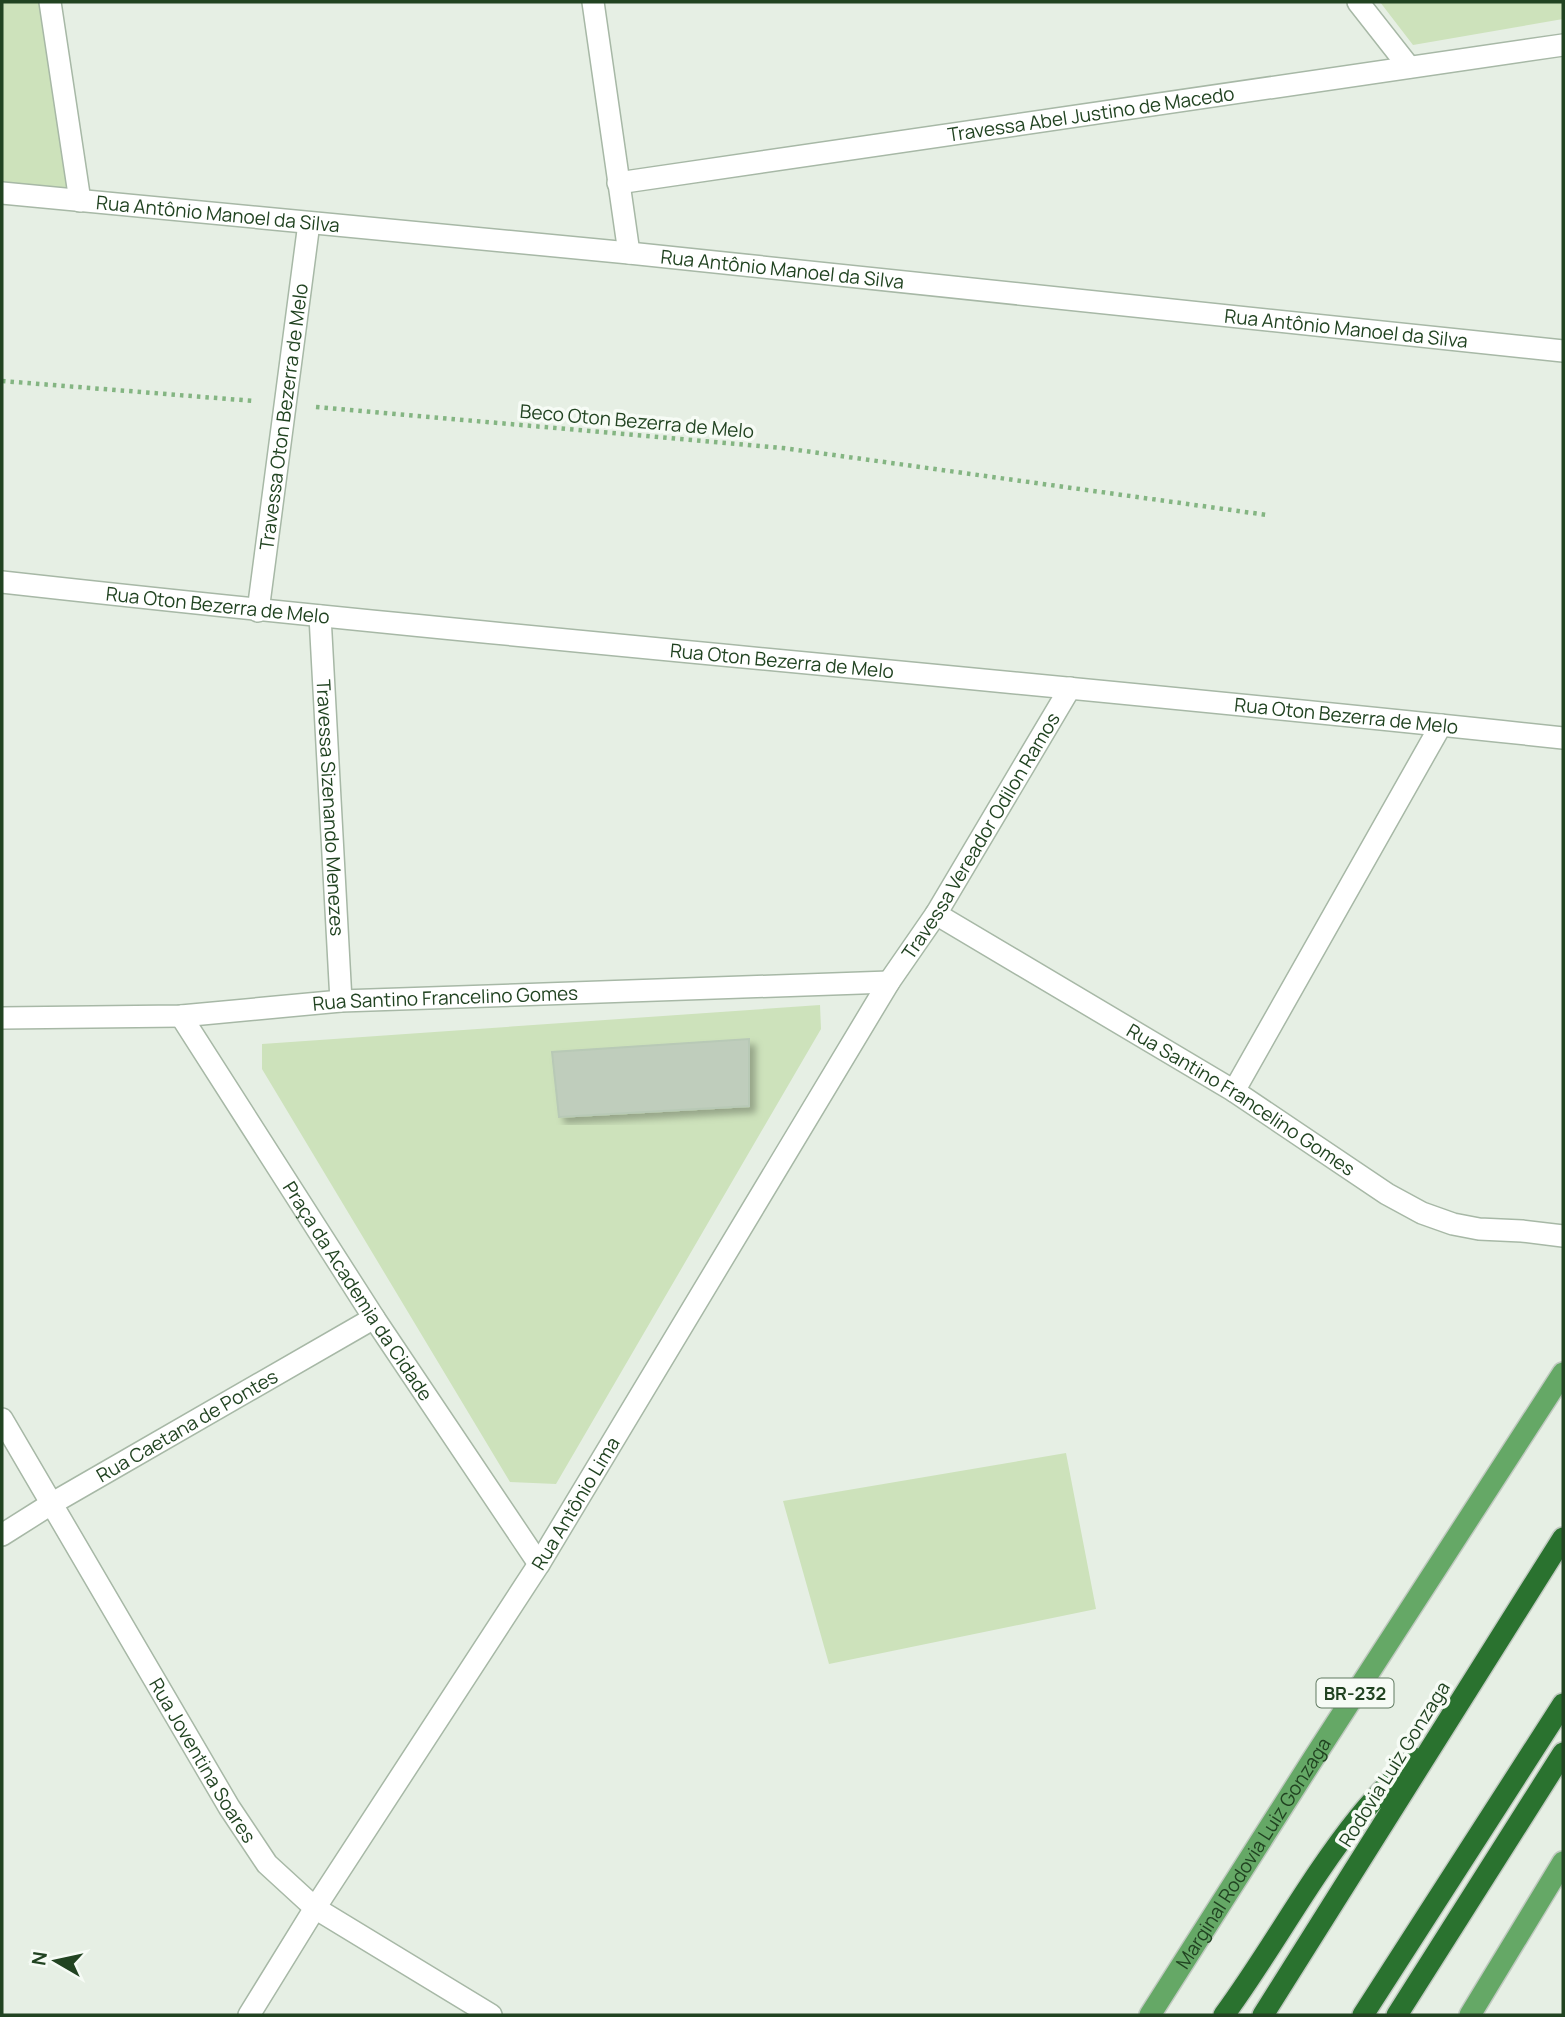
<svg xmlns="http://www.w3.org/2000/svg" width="1565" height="2017" font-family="Manrope,sans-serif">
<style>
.green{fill:#cde2bb}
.building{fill:#bfcdbc;stroke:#b8c9b6;stroke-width:2;filter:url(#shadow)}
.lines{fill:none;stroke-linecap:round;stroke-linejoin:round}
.street-casing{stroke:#a7b8a6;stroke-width:24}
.primary-casing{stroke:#c1cac1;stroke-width:24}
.highway-casing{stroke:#c1cac1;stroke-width:24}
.path{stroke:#84b582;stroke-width:4.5;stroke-dasharray:3.5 5;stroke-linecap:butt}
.street{stroke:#fff;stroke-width:21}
.primary{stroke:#65a866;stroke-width:21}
.highway{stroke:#2a722f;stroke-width:21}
.labels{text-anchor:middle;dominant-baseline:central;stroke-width:7;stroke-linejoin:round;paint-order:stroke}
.shield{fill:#f6fbf5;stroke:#617a61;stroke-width:2}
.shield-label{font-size:18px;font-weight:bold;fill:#214321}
.street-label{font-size:19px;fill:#214321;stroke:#f6fbf5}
</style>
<defs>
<filter id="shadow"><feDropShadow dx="6" dy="6" stdDeviation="3.5" flood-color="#0004"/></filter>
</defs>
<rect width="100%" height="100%" fill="#e6efe4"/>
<path class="green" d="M2,2H49L80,201L2,193Z
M1380,2H1563V19L1413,45Z
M820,1005L821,1029L556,1484L510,1482L262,1069V1044Z
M1066,1453L1096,1609L829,1664L783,1501Z"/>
<path class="building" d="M749,1039V1106L559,1117L552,1052Z"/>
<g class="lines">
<g class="street-casing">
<g id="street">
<path d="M50,2L80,201"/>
<path d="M593,2L629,253"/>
<path d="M1358,2L1409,67"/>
<path id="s1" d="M618,183L1563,45"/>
<path id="s2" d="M2,193L629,253L1563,351"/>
<path id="s3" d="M2,582C522,640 1043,682 1563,738"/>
<path id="s4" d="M258,611L309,223"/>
<path id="s5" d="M320,616L341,1001"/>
<path id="s6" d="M936,914L1234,1091L1387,1194L1422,1213L1453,1224L1479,1229L1522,1231L1563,1236"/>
<path id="s7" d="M181,1016L374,1318L539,1564"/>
<path id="s8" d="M2,1018L181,1016L341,1001L889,982"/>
<path d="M1234,1091L1441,725"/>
<path id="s9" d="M2,1419L229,1807L267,1864L315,1908L491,2015"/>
<path id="s10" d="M2,1535L51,1504L374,1318"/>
<path id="s11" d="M249,2015L315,1908L539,1564L889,982L936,914L1070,688"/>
</g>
</g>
<g class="primary-casing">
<g id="primary">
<path id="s12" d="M1150,2015L1313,1759L1563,1373"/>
<path d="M1470,2015L1563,1862"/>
</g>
</g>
<g class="highway-casing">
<path id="highway" d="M1224,2015C1271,1951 1309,1879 1359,1817C1376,1796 1395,1777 1414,1758
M1263,2015L1563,1538
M1363,2015L1563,1704
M1397,2015L1563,1753"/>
</g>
<path class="path" d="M2,381L254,401
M316,407L783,448L1267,515"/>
<use href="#street" class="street"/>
<use href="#primary" class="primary"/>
<use href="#highway" class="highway"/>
</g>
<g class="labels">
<rect class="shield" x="1316.5" y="1678.5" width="77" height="29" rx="5"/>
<g class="shield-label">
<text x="1355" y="1693">BR-232</text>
</g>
<g class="street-label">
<text stroke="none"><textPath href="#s1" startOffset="478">Travessa Abel Justino de Macedo</textPath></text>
<text stroke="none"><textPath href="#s2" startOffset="217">Rua Antônio Manoel da Silva</textPath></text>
<text stroke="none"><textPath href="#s2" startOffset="784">Rua Antônio Manoel da Silva</textPath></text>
<text stroke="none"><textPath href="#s2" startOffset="1351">Rua Antônio Manoel da Silva</textPath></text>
<text stroke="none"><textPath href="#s4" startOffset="196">Travessa Oton Bezerra de Melo</textPath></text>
<text transform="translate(637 421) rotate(5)">Beco Oton Bezerra de Melo</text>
<text stroke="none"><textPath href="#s3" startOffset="217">Rua Oton Bezerra de Melo</textPath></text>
<text stroke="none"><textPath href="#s3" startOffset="784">Rua Oton Bezerra de Melo</textPath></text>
<text stroke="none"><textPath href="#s3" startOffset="1351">Rua Oton Bezerra de Melo</textPath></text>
<text stroke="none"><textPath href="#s5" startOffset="192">Travessa Sizenando Menezes</textPath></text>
<text stroke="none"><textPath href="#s11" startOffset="1388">Travessa Vereador Odilon Ramos</textPath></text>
<text stroke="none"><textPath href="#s8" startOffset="444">Rua Santino Francelino Gomes</textPath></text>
<text stroke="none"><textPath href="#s6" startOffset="357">Rua Santino Francelino Gomes</textPath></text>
<text stroke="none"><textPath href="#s7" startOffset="327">Praça da Academia da Cidade</textPath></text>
<text stroke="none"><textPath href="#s10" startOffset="215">Rua Caetana de Pontes</textPath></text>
<text stroke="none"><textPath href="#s11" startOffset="607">Rua Antônio Lima</textPath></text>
<text stroke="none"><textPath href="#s9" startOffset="396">Rua Joventina Soares</textPath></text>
<text transform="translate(1394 1764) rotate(-58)">Rodovia Luiz Gonzaga</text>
<text stroke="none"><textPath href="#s12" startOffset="192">Marginal Rodovia Luiz Gonzaga</textPath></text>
</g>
</g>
<rect width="1565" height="2017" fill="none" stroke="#214321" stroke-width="7"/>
<g transform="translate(56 1961) rotate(279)" stroke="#f6fbf5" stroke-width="5" paint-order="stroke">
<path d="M0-5L12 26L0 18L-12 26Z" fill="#214321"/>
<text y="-10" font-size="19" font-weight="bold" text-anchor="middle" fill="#214321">N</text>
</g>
</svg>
